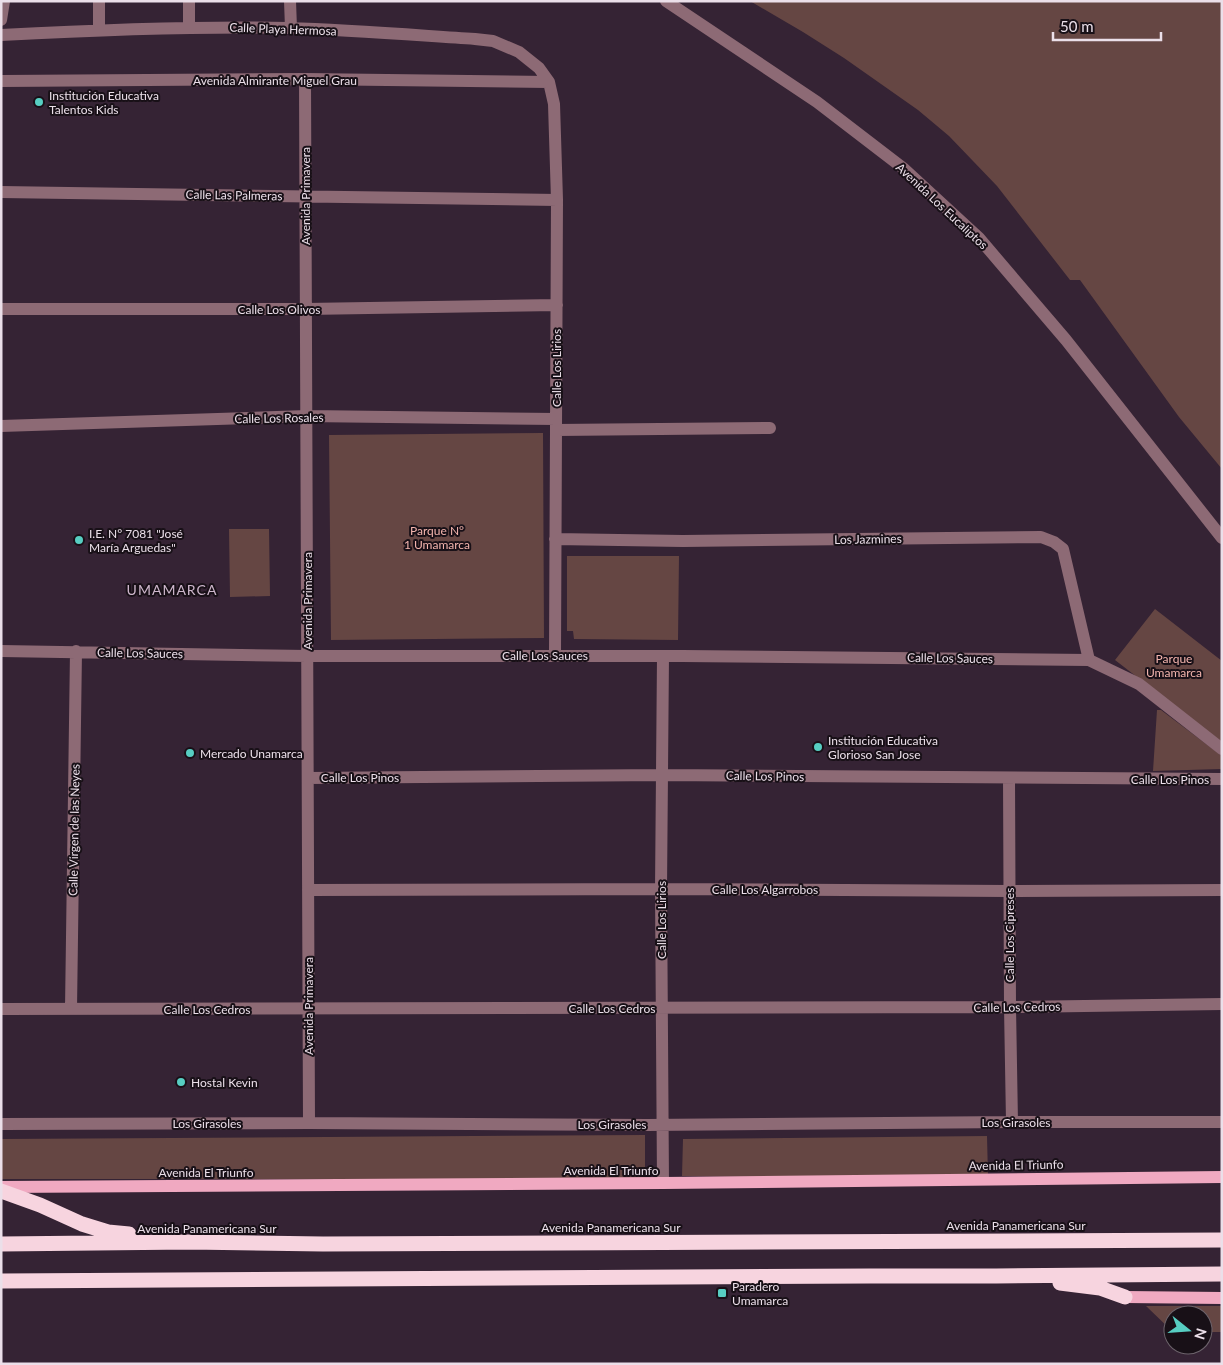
<svg xmlns="http://www.w3.org/2000/svg" width="1223" height="1365" font-family="Lato,sans-serif">
<style>
.green{fill:#654643}
.lines{fill:none;stroke-linecap:round;stroke-linejoin:round}
.minor{stroke:#8d6a75;stroke-width:12}
.major{stroke:#f0a9c1;stroke-width:12}
.highway{stroke:#f7d4df;stroke-width:15}
.poi-dot{fill:#57cec2;stroke:#181017;stroke-width:2}
.labels{text-anchor:middle;dominant-baseline:central;stroke-width:4;stroke-linejoin:round;paint-order:stroke}
.street-label{font-size:12px;fill:#ebdfe9;stroke:#181017}
.poi-label{font-size:12px;fill:#ebdfe9;stroke:#181017;text-anchor:start}
.park-label{font-size:12px;fill:#f3b4ad;stroke:#181017}
.neighbourhood-label{font-size:14px;letter-spacing:1px;fill:#cdb6cb;stroke:#181017}
</style>
<rect width="100%" height="100%" fill="#352334"/>
<path class="green" d="M750,1H1222V469L1179,417L1080,280H1070L997,186L949,136L918,110L844,58L803,32Z
M543,433L544,638L331,640L329,435Z
M229,529H269L270,596L230,597Z
M567,556H679L678,640L574,639L573,631H567Z
M1155,609L1222,661V743L1115,660Z
M1157,710H1161L1222,756V769L1153,771Z
M645,1135V1179H1V1139Z
M987,1136L988,1176L835,1178L682,1176L683,1139Z
M1146,1306H1222V1332H1203V1315H1173V1332Z"/>
<g class="lines">
<path class="minor" d="M99,1V30
M290,1L291,28
M666,1L817,102L903,168L979,238L1066,340L1222,538
M1,20L4,1
M189,27V1
M1,35C97,30 193,26 289,28C351,30 413,35 475,39L493,41L519,52L539,68L549,82L554,104L557,200L555,655
M305,79L309,1123
M1,81L305,79L549,82
M1,192L557,200
M1,309H306L557,305
M1,426L307,416L556,419
M556,430L770,428
M555,539L683,541L1041,537L1054,542L1063,549L1089,660
M1,651L307,656H682L1089,660L1139,684L1222,749
M308,778L662,775L1222,779
M1009,778L1010,1007L1012,1122
M308,890L661,889L1009,891L1222,890
M1,1009L1010,1007L1222,1004
M71,1009L76,651
M1,1124L309,1123L647,1125L1012,1122H1222
M663,1183L661,889L663,656"/>
<path class="major" d="M1,1187L663,1183L1222,1177
M1125,1297L1222,1298"/>
<path class="highway" d="M1,1191L40,1205L82,1224L108,1232L129,1234
M1,1244L190,1242L323,1244L1222,1240
M1,1281L870,1276H996L1222,1274
M1060,1283L1100,1288L1125,1297"/>
</g>
<g class="poi-dot">
<circle cx="39" cy="102" r="5"/>
<circle cx="79" cy="540" r="5"/>
<circle cx="818" cy="747" r="5"/>
<circle cx="190" cy="753" r="5"/>
<circle cx="181" cy="1082" r="5"/>
<rect x="717" y="1288" width="10" height="10" rx="2.5"/>
</g>
<g class="labels">
<g class="street-label">
<text transform="translate(283 29) rotate(2)">Calle Playa Hermosa</text>
<text x="275" y="80">Avenida Almirante Miguel Grau</text>
<text transform="translate(234 195) rotate(1)">Calle Las Palmeras</text>
<text transform="translate(305 196) rotate(-90)">Avenida Primavera</text>
<text transform="translate(942 206) rotate(43)">Avenida Los Eucaliptos</text>
<text x="279" y="309">Calle Los Olivos</text>
<text transform="translate(556 368) rotate(-90)">Calle Los Lirios</text>
<text transform="translate(279 418) rotate(-1)">Calle Los Rosales</text>
<text transform="translate(868 539) rotate(-1)">Los Jazmines</text>
<text transform="translate(307 601) rotate(-90)">Avenida Primavera</text>
<text transform="translate(140 653) rotate(1)">Calle Los Sauces</text>
<text x="545" y="655">Calle Los Sauces</text>
<text transform="translate(950 658) rotate(1)">Calle Los Sauces</text>
<text transform="translate(765 776) rotate(1)">Calle Los Pinos</text>
<text x="360" y="777">Calle Los Pinos</text>
<text x="1170" y="779">Calle Los Pinos</text>
<text transform="translate(74 830) rotate(-89)">Calle Virgen de las Neyes</text>
<text x="765" y="889">Calle Los Algarrobos</text>
<text transform="translate(661 920) rotate(-90)">Calle Los Lirios</text>
<text transform="translate(1009 935) rotate(-90)">Calle Los Cipreses</text>
<text transform="translate(308 1006) rotate(-90)">Avenida Primavera</text>
<text transform="translate(1017 1007) rotate(-1)">Calle Los Cedros</text>
<text x="612" y="1008">Calle Los Cedros</text>
<text x="207" y="1009">Calle Los Cedros</text>
<text x="1016" y="1122">Los Girasoles</text>
<text x="207" y="1123">Los Girasoles</text>
<text x="612" y="1124">Los Girasoles</text>
<text transform="translate(1016 1165) rotate(-1)">Avenida El Triunfo</text>
<text x="611" y="1170">Avenida El Triunfo</text>
<text x="206" y="1172">Avenida El Triunfo</text>
<text x="1016" y="1225">Avenida Panamericana Sur</text>
<text x="611" y="1227">Avenida Panamericana Sur</text>
<text x="207" y="1228">Avenida Panamericana Sur</text>
</g>
<g class="poi-label">
<text x="49" y="95">Institución Educativa<tspan x="49" dy="14">Talentos Kids</tspan></text>
<text x="89" y="533">I.E. N° 7081 "José<tspan x="89" dy="14">María Arguedas"</tspan></text>
<text x="828" y="740">Institución Educativa<tspan x="828" dy="14">Glorioso San Jose</tspan></text>
<text x="200" y="753">Mercado Unamarca</text>
<text x="191" y="1082">Hostal Kevin</text>
<text x="732" y="1286">Paradero<tspan x="732" dy="14">Umamarca</tspan></text>
</g>
<g class="park-label">
<text x="437" y="530">Parque N°<tspan x="437" dy="14">1 Umamarca</tspan></text>
<text x="1174" y="658">Parque<tspan x="1174" dy="14">Umamarca</tspan></text>
</g>
<g class="neighbourhood-label">
<text x="172" y="589">UMAMARCA</text>
</g>
</g>
<rect width="1223" height="1365" fill="none" stroke="#ebdfe9" stroke-width="5"/>
<g transform="translate(1188 1330) rotate(107)"><circle r="24" fill="#181017" stroke="#6c636b"/>
<path d="M0-4L9 19L0 12L-9 19Z" fill="#57cec2"/>
<text y="-8" font-size="14" font-weight="bold" text-anchor="middle" fill="#ebdfe9">N</text>
</g>
<path d="M1053 32v8h108v-8" fill="none" stroke="#ebdfe9" stroke-width="2.5"/>
<text x="1060" y="32" font-size="15" fill="#ebdfe9" stroke="#181017" stroke-width="4" paint-order="stroke">50 m</text>
</svg>
